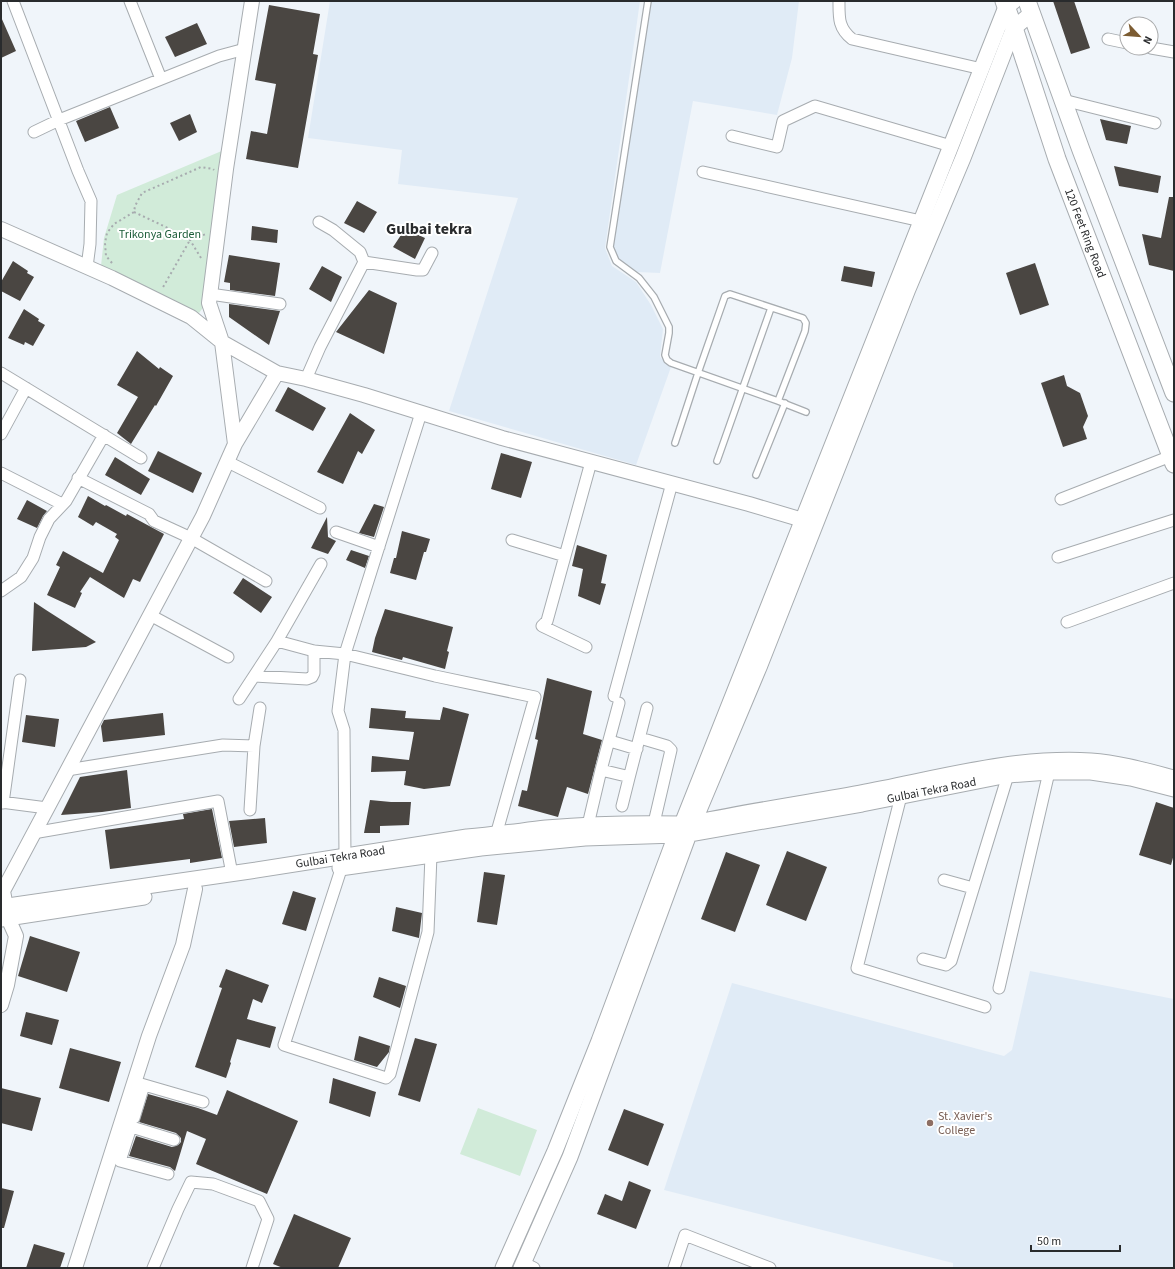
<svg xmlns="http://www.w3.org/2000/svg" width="1175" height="1269" font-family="'Source Sans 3',sans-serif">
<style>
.built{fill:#e0ebf6}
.green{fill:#d1ebd9}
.building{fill:#4a4642}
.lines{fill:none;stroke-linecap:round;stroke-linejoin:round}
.service-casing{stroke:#a7acb0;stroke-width:8}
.minor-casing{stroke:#a7acb0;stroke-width:13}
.tertiary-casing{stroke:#a7acb0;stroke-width:16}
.secondary-casing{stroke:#a7acb0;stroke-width:17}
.primary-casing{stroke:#a7acb0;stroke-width:19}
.path{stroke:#a7abaf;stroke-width:2;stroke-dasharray:2 3;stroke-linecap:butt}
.service{stroke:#fff;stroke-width:5.5}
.minor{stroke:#fff;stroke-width:11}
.tertiary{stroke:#fff;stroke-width:14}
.secondary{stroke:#fff;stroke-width:15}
.primary{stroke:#fff;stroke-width:17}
.education-dot{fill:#8d6e63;stroke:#fff;stroke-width:1.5}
.labels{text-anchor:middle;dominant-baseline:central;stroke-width:4;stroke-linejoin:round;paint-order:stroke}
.park-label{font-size:12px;fill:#1b5b38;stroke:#fff}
.street-label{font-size:12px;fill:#292b2d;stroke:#fff}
.education-label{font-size:12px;fill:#785e54;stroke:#fff;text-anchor:start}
.district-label{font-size:16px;font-weight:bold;fill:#292b2d;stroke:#fff}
</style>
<rect width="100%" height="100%" fill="#f0f5fa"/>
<path class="built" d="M330,1H640L605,248L612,266L636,282L651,305L663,329L660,357L671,367L636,465L449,411L518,198L398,184L402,150L308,138Z
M651,1H799L792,58L777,115L693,101L660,273L637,272L619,259L613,247Z
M1030,971L1174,999V1268H953V1263L664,1190L732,983L1004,1056L1012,1050Z"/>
<path class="green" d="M224,150L205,305L199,313L184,307L101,266L104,238L117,195Z
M478,1108L537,1130L520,1176L460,1154Z"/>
<path class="building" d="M1053,1H1074L1090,48L1071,54Z
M269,5L320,14L313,54L318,55L298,168L246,159L251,131L267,134L276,84L255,80Z
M1,17L16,51L1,58Z
M197,23L207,44L175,57L165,37Z
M110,107L119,128L85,142L76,121Z
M190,114L197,132L179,141L170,123Z
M1100,119L1131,126L1127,144L1106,140Z
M1114,166L1161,176L1158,193L1119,186Z
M1169,197H1174V271L1149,265L1142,234L1161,238Z
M357,201L377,212L364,233L344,223Z
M252,226L278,230L277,243L251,240Z
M405,229L425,238L415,259L393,247Z
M229,255L280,263L275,296L230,290V283L224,282Z
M13,261L28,271L27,273L34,277L20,301L1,291V282Z
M1035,263L1049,305L1020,315L1006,273Z
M322,266L342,277L331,302L309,289Z
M844,266L875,272L872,287L841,281Z
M369,290L397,303L384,354L336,332Z
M229,304L280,311L269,345L229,317Z
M24,309L39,319L38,321L45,325L33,346L25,342L24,345L8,338Z
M137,351L159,369L160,367L173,376L156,406L155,405L131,444L117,433L138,397L117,385Z
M1064,375L1067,386L1080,393L1088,416L1083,427L1087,439L1063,447L1041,383Z
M288,387L326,408L313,431L275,411Z
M350,413L375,430L362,454L358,451L343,484L317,472Z
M158,451L202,473L193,493L148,471Z
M501,453L532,462L521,498L491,489Z
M115,457L150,479L141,495L105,475Z
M88,496L105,506L106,505L126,516L127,514L164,534L140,582L133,579L124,598L90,577L80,592L82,593L75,608L47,595L60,567L56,565L63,551L103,573L119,540L115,537L117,534L96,522L93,526L78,517Z
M27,500L47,511L43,516L37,528L17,519Z
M374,504L384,507L374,537L359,533Z
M327,517L328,537L336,541L328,554L311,548Z
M402,531L430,539L426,552H424L416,580L390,573L394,558H396Z
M577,545L607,555L601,583L606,584L600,605L578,596L583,569L572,566Z
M351,550L369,556L365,568L346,560Z
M243,578L272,597L261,613L233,593Z
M34,602L46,610L96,642L86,647L32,651Z
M385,609L453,627L447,651L449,652L445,669L403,657L402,660L372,652L375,638Z
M547,678L592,691L583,734L602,740L588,794L567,787L558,817L518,806L522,790L527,791L538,740L535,739Z
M443,707L469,714L450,786L424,789L404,785L406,771L371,772L372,756L409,760L414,732L369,728L371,708L406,711L405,718L440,720Z
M163,713L165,735L103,742L101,726L104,720Z
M26,715L59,719L55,747L22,742Z
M127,770L131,808L102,812L61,815L80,777Z
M370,800L391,802H411L409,825L380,826V833H364Z
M1156,802L1174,808V854L1171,865L1139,855Z
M212,809L222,858L190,863V859L110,869L105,830L184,819L183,814Z
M265,818L267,843L234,847L229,821Z
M787,851L827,867L806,921L766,905Z
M726,852L760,865L735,932L701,919Z
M484,872L505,875L497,925L477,922Z
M293,891L316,898L306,931L282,924Z
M396,907L422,913L419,938L392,931Z
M30,936L80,952L67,992L18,976Z
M226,969L269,985L262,1003L253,999L247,1019L276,1027L270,1048L237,1039L230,1062L231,1063L226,1078L195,1067L222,988L219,987Z
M379,977L406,986L400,1008L373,997Z
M26,1012L59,1020L52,1045L20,1036Z
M359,1036L390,1046L389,1052L377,1067L354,1060Z
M415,1038L437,1044L420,1102L398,1095Z
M70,1048L121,1062L109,1102L59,1088Z
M333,1078L376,1092L370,1117L329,1103Z
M1,1088L41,1098L32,1131L1,1123Z
M227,1090L298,1121L267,1194L196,1164L206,1139L187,1131L175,1171L170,1167L129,1156L136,1136L172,1147L178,1145L181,1142V1138L176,1133L139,1122L148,1094L198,1108L217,1115Z
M624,1109L664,1124L648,1166L608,1150Z
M629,1181L651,1190L636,1229L597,1214L605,1194L622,1201Z
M1,1188L14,1191L4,1228H1Z
M294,1214L351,1238L338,1268H283L273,1264Z
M34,1244L65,1253L60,1268H26Z"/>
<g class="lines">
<g class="service-casing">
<path id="service" d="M648,1L610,247L616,261L639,278L654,297L669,327V333L665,355L667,360L671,363L778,401L806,412
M675,443L698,373L725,296L730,294L803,318L806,323L805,331L778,401
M717,461L771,308
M756,475L785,403"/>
</g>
<g class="minor-casing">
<path id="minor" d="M13,1L78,171L91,201L90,244L87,267
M130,1L161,79
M839,1C839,17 838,28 852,39L982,69
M1108,39L1127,43
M1151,48L1174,52
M1063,100L1155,123
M34,132L59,120L219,56L245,49
M732,136L777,147L783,121L815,106L951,146
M703,172L921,221
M319,222L333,230L360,252L364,262L417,270H423L432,253
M210,294L280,304
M1,373L141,458
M306,379L320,347L364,262
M421,413L345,654L338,711L344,730L345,857L284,1045L386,1078L390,1074L428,932L431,855
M1,434L26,388
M228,462L320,508
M1,473L62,504
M78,478L149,514L154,521L191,538L266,581
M1061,499L1171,456
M336,532L379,547
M512,540L565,556
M1058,557L1174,520
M321,564L277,641L314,651L345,654L435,676L535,697L496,835
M1,591L21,577L33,558L40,537L49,519L66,501L104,435
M150,615L228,657
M1067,622L1174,583
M586,647L542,626L547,621L591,462
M254,676L307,679L312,677L314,673V651
M614,696L672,483
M239,699L277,641
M640,738L667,746L671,750L654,823
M610,741L637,749
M254,746L260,708
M67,770L223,745L254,746L250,810
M601,770L626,776L629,778L622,806
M629,778L647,708
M901,796L857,968L985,1007
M1,802L47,808
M3,803L20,680
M588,825L601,770L619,703
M33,833L218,801L232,874
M944,880L973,888
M923,959L946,965L951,961L1008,775
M999,988L1049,772
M134,1082L203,1102
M134,1118L144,1085
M125,1125L174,1140
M131,1127L120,1161L168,1174
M524,1263L534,1268
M153,1268L178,1209L191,1182L213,1184L259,1201L268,1219L252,1268
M674,1268L685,1235L770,1268"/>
</g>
<g class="tertiary-casing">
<path id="tertiary" d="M1,229L112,278L191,317L222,342L277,373L306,379L364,395L502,438L749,504L813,523
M235,444L222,342L209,303L226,169L252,1
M1,1005L7,985L16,936L8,918L3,891L203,516L235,444L277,373
M75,1268L149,1036L183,945L195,889"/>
</g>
<g class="secondary-casing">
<g id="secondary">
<path d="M1032,13L1014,28L1009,40L963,158L908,289L760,665L694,822L689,834L676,835L682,824L698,822C752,811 806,803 860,793C936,779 1013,756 1091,761C1119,763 1147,771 1174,778"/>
<path d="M340,868L481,848L585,838L676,835L599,1041L555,1151L503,1268"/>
<path id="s1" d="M1,907L250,871L467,837C493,835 520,831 546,828C592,824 637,823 682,824L1006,7L1014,1"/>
<path d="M1,919L144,897"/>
<path id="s2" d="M521,1268L570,1157L689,834L862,804L1008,775L1049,772H1091L1131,778L1174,789"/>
</g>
</g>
<g class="primary-casing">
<g id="primary">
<path id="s3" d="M1004,1L1014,28L1057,159L1174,464"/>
<path d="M1027,1L1081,150L1174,393"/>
</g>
</g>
<path class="path" d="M134,212L187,237L190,240L162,289
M201,258L190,240L206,234
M112,263L106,256L105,243L107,233L114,224L134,212L135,206L142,193L201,167L213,169L214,170"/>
<use href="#service" class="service"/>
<use href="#minor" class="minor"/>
<use href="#tertiary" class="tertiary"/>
<use href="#secondary" class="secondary"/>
<use href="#primary" class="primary"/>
</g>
<circle class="education-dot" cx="930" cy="1123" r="4"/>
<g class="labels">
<g class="park-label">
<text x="160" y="234">Trikonya Garden</text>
</g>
<g class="street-label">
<text stroke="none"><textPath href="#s3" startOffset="246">120 Feet Ring Road</textPath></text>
<text stroke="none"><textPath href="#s2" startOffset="712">Gulbai Tekra Road</textPath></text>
<text stroke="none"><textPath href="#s1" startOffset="343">Gulbai Tekra Road</textPath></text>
</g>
<g class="education-label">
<text x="938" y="1116">St. Xavier's<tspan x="938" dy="14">College</tspan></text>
</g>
<g class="district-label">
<text x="429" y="229">Gulbai tekra</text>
</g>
</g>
<rect width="1175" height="1269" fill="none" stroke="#292b2d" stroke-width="4"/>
<g transform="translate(1139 36) rotate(116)"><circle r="19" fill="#ffffff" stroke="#a9aaab"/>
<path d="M0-3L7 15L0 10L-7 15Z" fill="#7c5c32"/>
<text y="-6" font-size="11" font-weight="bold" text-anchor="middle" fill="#292b2d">N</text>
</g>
<path d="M1031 1245v6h89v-6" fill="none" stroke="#292b2d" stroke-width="2"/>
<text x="1037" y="1245" font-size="12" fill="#292b2d" stroke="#ffffff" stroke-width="3" paint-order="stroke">50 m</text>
</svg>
